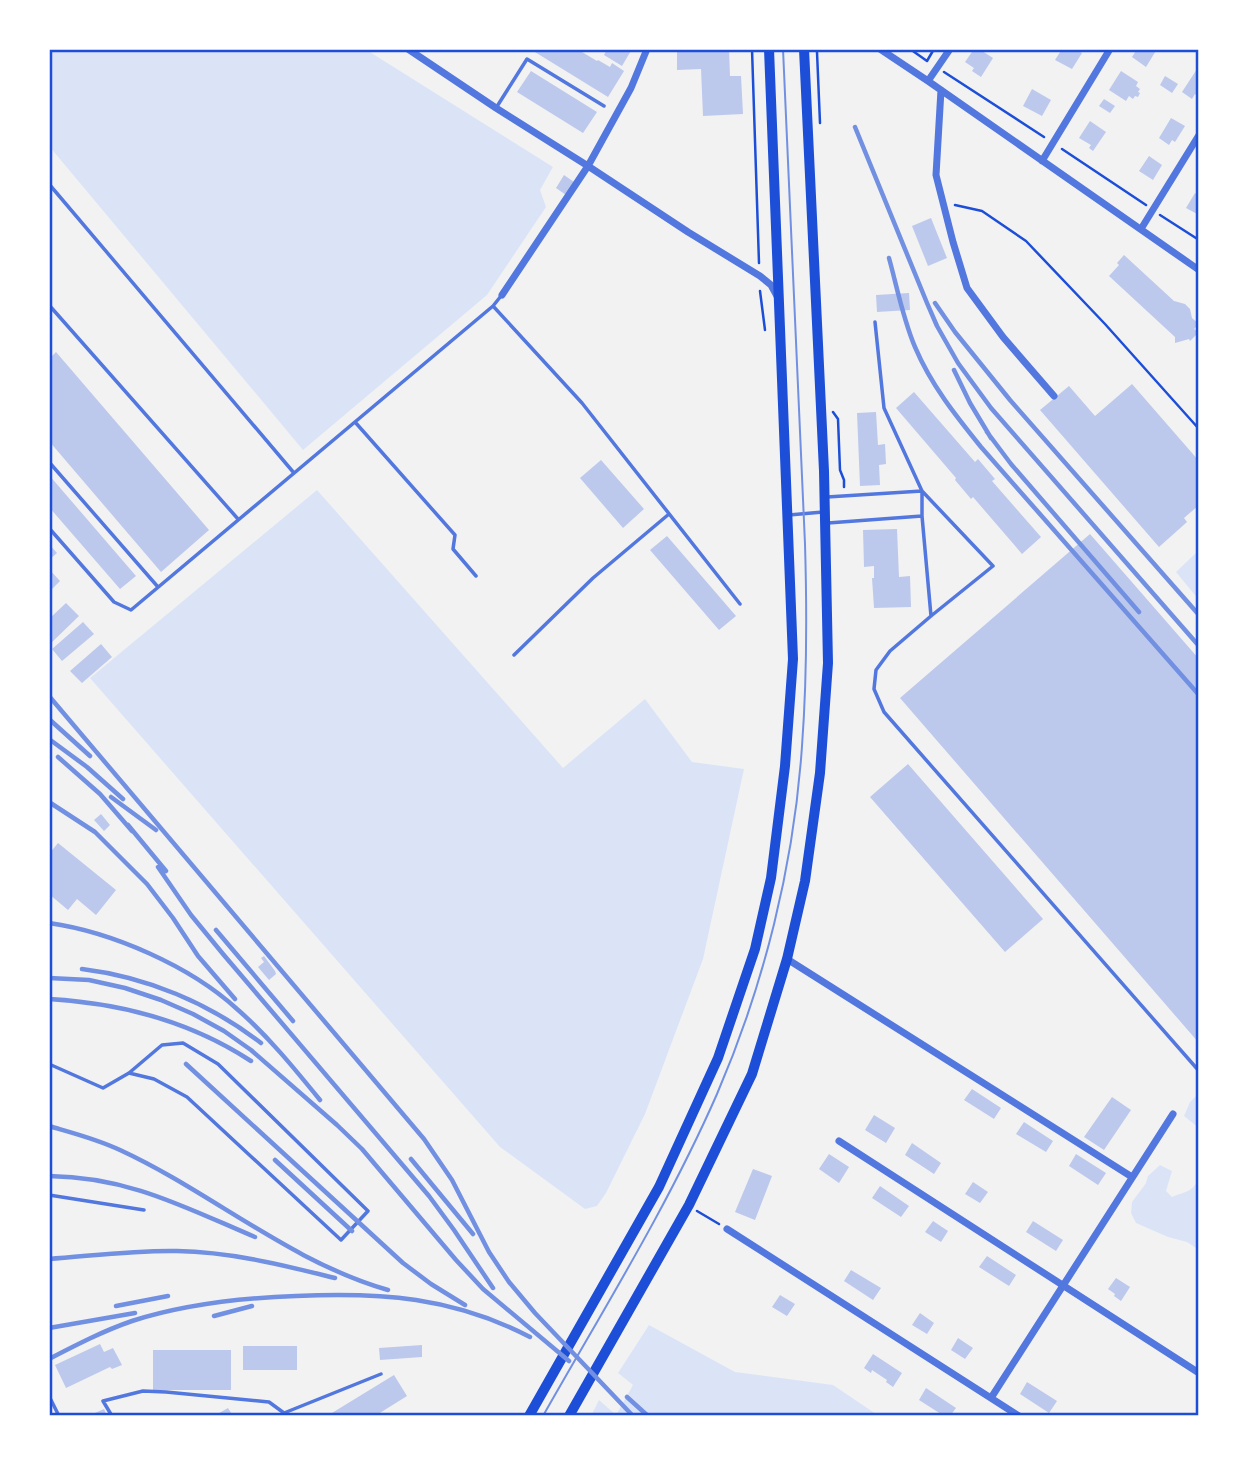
<svg xmlns="http://www.w3.org/2000/svg" width="1248" height="1465" font-family="'Work Sans',sans-serif">
<style>
.green{fill:#dbe4f7}
.building{fill:#bdc9ec}
.lines{fill:none;stroke-linecap:round;stroke-linejoin:round}
.path{stroke:#1d4ed8;stroke-width:2.5}
.service{stroke:#5277de;stroke-width:3.5}
.minor{stroke:#5277de;stroke-width:7}
.secondary{stroke:#1d4ed8;stroke-width:10}
.tram{stroke:#7290e2;stroke-width:2}
.rail{stroke:#7290e2;stroke-width:4.5}
.neatline{fill:none;stroke:#1d4ed8;stroke-width:2.5}
</style>
<rect width="100%" height="100%" fill="#f2f2f2"/>
<path class="green" d="M49,49H365L553,167L540,190L546,207L487,295L303,450L49,146Z
M317,490L563,768L645,699L692,762L744,769L703,959L645,1114L606,1193L597,1206L585,1209L500,1147L90,678Z
M1199,550V600L1176,572Z
M1199,1093V1128L1184,1116L1190,1102Z
M1160,1165L1172,1171L1166,1191L1172,1197C1186,1191 1191,1193 1199,1179V1250L1187,1242L1168,1237L1136,1223L1131,1213L1132,1202L1146,1183L1148,1176Z
M649,1325L735,1372L833,1385L879,1416H591L599,1400L616,1415L633,1385L618,1373Z"/>
<path class="building" d="M530,49H577L597,61L598,60L610,67L612,63L624,71L608,97Z
M607,49H632L622,66L604,55Z
M700,49H729L730,76H741L743,114L703,116L701,69L677,70V50Z
M974,49H979L993,58L981,77L972,71L974,68L965,62Z
M1062,49H1075L1082,53L1072,69L1055,60Z
M1137,49H1157L1146,67L1132,57Z
M1197,69L1199,70V97L1195,94L1192,99L1182,92Z
M531,71L597,112L583,133L517,92Z
M1121,71L1138,82L1136,86L1140,89L1138,92L1140,93L1138,97L1135,96L1133,99L1129,96L1126,101L1109,90Z
M1165,76L1178,84L1172,93L1160,85Z
M1032,89L1051,100L1042,116L1023,106Z
M1104,99L1115,106L1110,113L1099,106Z
M1171,118L1185,126L1175,142L1172,140L1169,145L1159,138Z
M1090,121L1106,132L1093,151L1089,148L1091,145L1079,138Z
M1149,156L1162,165L1153,180L1139,171Z
M564,175L574,182L566,195L556,188Z
M1195,193L1199,195V215L1186,208Z
M931,218L947,258L928,266L912,226Z
M1124,255L1174,301L1185,304L1190,309L1192,318L1199,324L1194,329L1199,332L1190,341L1189,339L1175,343V337L1109,276L1119,265L1117,263Z
M909,293L910,310L877,312L876,295Z
M56,352L209,530L161,572L49,441V359Z
M1132,384L1199,461V505L1184,518L1187,522L1159,547L1040,410L1069,386L1095,416Z
M914,392L975,462L978,459L995,479L992,481L1041,537L1022,554L973,497L971,499L955,480L956,478L896,408Z
M876,412L878,445L885,444L886,464L879,465L880,485L860,486L857,413Z
M601,460L644,509L623,528L580,478Z
M49,475L136,576L120,589L49,507Z
M897,529L899,577L910,576L911,607L874,608L872,578H874V566L864,567L863,530Z
M1090,534L1199,659V1043L900,698Z
M667,536L736,616L719,630L650,550Z
M49,544L57,553L49,560Z
M49,569L60,581L49,592Z
M66,603L79,616L49,645V619Z
M83,622L94,634L62,661L52,649Z
M101,644L112,657L82,683L70,671Z
M908,764L1043,919L1005,952L870,797Z
M101,814L110,825L104,831L94,820Z
M58,843L116,890L96,915L77,899L68,910L49,894V854Z
M264,956L275,971L276,974L269,980L258,967L264,962L261,958Z
M972,1089L1001,1108L994,1119L964,1100Z
M1112,1097L1131,1110L1104,1150L1084,1137Z
M874,1115L895,1128L886,1143L865,1130Z
M1024,1122L1053,1141L1046,1152L1016,1134Z
M912,1143L941,1163L934,1174L905,1155Z
M829,1154L849,1167L839,1183L819,1169Z
M1076,1154L1106,1173L1098,1185L1069,1166Z
M753,1169L772,1176L755,1220L735,1212Z
M973,1182L988,1192L980,1203L965,1194Z
M880,1186L909,1206L901,1217L872,1198Z
M933,1221L948,1231L941,1242L925,1232Z
M1033,1221L1063,1240L1056,1251L1026,1232Z
M987,1256L1016,1275L1009,1286L979,1267Z
M851,1270L881,1288L873,1300L844,1281Z
M1116,1278L1130,1287L1121,1301L1114,1296L1115,1294L1108,1289Z
M780,1295L795,1304L787,1316L772,1307Z
M920,1313L934,1323L927,1334L912,1325Z
M958,1338L973,1348L965,1359L951,1350Z
M100,1344L104,1352L113,1348L122,1365L112,1369L110,1367L66,1388L55,1365Z
M422,1345V1357L380,1360L379,1348Z
M243,1346H297V1370H243Z
M153,1350H231V1390H153Z
M873,1354L902,1373L893,1387L886,1382L887,1380L872,1370L871,1373L864,1368Z
M394,1375L407,1396L375,1416H327Z
M1027,1382L1057,1401L1049,1413L1020,1394Z
M926,1388L956,1408L950,1416H944L919,1400Z
M228,1408L233,1416H214Z
M104,1409L107,1416H88Z"/>
<g class="lines">
<path class="path" d="M752,49L759,263
M910,49L927,61L934,49
M817,52L820,123
M944,72L1044,137
M1062,149L1146,205
M955,205L982,211L1026,241L1105,324L1199,429
M1160,215L1199,240
M760,291L765,330
M833,412L838,419L840,470L844,480V487
M697,1211L719,1224"/>
<path class="service" d="M496,108L527,59L604,106
M49,184L294,473
M501,296L493,306L582,403L740,604
M49,305L238,519
M875,322L884,408L922,491L993,566L931,616L890,651L876,670L874,689L884,712L1199,1071
M355,422L455,535L453,549L476,576
M49,462L158,587
M827,497L922,491V516
M789,515L823,512
M828,523L922,516L931,616
M49,528L114,602L131,610L493,306
M514,655L593,578L669,514
M49,1064L103,1088L129,1073L162,1045L183,1043L218,1064L368,1211L341,1240L187,1097L154,1079L129,1073
M49,1195L144,1210
M49,1396L59,1416
M284,1413L381,1374
M112,1416L103,1401L143,1391L166,1392L269,1402L284,1413L285,1416"/>
<path class="minor" d="M408,49L496,108L588,166L688,232L760,276L771,285L777,296
M880,49L928,81L1199,270
M928,81L950,49
M941,90L936,175L953,242L967,288L1003,337L1054,396
M1042,161L1110,49
M1141,229L1199,135
M502,295L588,166L631,88L647,49
M787,959L1132,1177
M839,1141L1199,1373
M727,1229L1019,1416
M991,1398L1173,1114"/>
<path class="secondary" d="M529,1416L659,1187L718,1058L755,949L771,878L785,766L793,659L769,49
M569,1416L689,1205L752,1074L787,959L805,881L820,773L828,663L824,471L804,49"/>
<path class="tram" d="M543,1416C603,1310 668,1206 717,1094C764,985 794,865 802,746C807,679 807,611 805,544L783,49"/>
<path class="rail" d="M855,127L927,303L937,326L958,363L991,408L1199,646
M889,258C897,287 903,319 915,347C931,385 956,416 981,447L1199,695
M935,303L955,332L1010,400L1199,615
M954,370L970,403L991,438
M987,432L1011,464L1139,612
M49,696L424,1139L452,1180L489,1252L509,1282L535,1313L633,1416
M49,719L90,756
M49,739L87,767L123,799
M58,757L100,794L132,831
M111,797L156,830
M49,802L95,832L147,884L173,918L198,956L235,999
M128,825L166,871
M158,867L191,915L223,954L429,1196L454,1230L493,1288
M49,923C112,932 190,966 237,1009C268,1036 294,1068 320,1100
M216,930L293,1021
M82,969C147,977 209,1003 261,1043
M49,978L89,980L125,988L161,1000L193,1014L224,1031L251,1050L337,1125L362,1149L456,1260L483,1289L569,1361
M49,999C120,1003 191,1022 251,1061
M186,1064L403,1263L431,1284L465,1305
M49,1126C73,1133 97,1139 120,1150C211,1192 290,1262 388,1290
M411,1159L473,1234
M275,1160L352,1231
M49,1176C129,1177 184,1207 255,1237
M49,1259C91,1256 135,1250 177,1251C232,1252 282,1265 335,1278
M116,1306L168,1296
M214,1316L252,1306
M49,1328L135,1313
M49,1359C76,1345 103,1331 132,1321C185,1304 240,1298 296,1296C381,1292 453,1297 530,1337
M627,1397L648,1416"/>
</g>
<rect width="1248" height="1465" fill="none" stroke="#ffffff" stroke-width="102"/>
<rect x="51" y="51" width="1146" height="1363" class="neatline"/>
</svg>
